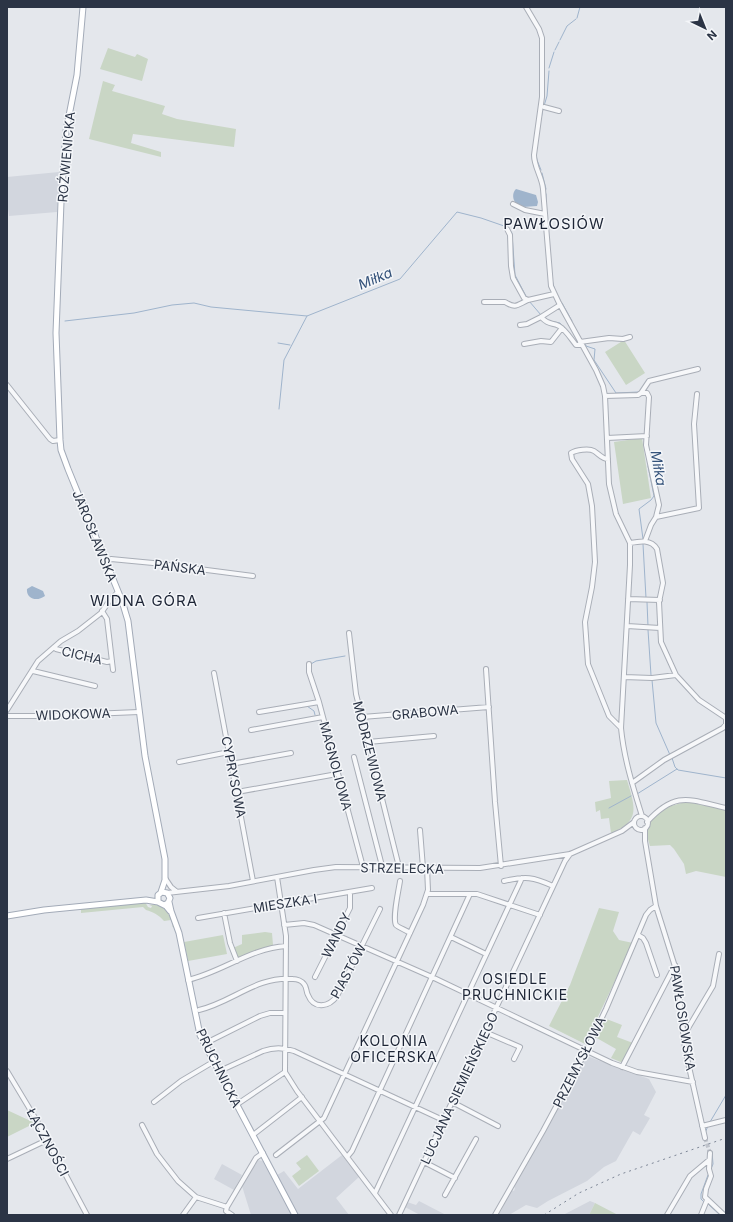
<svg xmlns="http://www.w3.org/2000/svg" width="733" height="1222" font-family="Inter,sans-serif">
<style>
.built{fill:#d2d6de}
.green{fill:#c9d6c5}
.water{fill:#9fb4cc}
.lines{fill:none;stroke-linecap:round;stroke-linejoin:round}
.stream{stroke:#9fb4cc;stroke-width:1}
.minor-tunnel{stroke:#bfc3cb;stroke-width:4;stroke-dasharray:4 2;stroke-linecap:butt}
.minor-casing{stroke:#a9aeb7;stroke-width:6}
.major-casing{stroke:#a3abb8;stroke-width:7}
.minor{stroke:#f7f8fa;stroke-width:4}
.major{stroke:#fff;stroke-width:5}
.rail{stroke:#7d8696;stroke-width:1;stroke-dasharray:2 4;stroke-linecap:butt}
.labels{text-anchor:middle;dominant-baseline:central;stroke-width:3;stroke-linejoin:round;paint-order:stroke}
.street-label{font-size:13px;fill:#2b3445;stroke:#f4f6f9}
.water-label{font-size:14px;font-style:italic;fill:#34527a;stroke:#f4f6f9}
.neighbourhood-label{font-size:14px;letter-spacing:1px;fill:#1d2536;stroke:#f4f6f9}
.quarter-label{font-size:15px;letter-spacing:1px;fill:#1d2536;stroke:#f4f6f9}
</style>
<rect width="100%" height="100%" fill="#e4e7ec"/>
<path class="built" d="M59,172L57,212L9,216L7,202V177Z
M587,1056L649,1079L656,1092L644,1115L650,1118L640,1135L633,1131L616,1161L604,1167L587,1181L548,1201L537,1208L526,1205L509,1215H497L501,1211L511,1190L514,1191L515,1188L514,1187Z
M342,1155L359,1177L336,1198L349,1215H251L242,1186L258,1160L263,1161L272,1178L284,1171L298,1189Z
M222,1164L242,1175L234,1190L214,1179Z
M419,1201L446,1215H420L405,1207L407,1202L416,1205Z
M590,1201L595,1203L589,1215H563Z"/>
<path class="green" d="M108,48L135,57L137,54L148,59L142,81L100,69Z
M103,81L115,85L112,91L165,106L162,114L177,119L236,129L234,147L133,134L131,143L161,152V157L89,139Z
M624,340L645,373L626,385L605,352Z
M642,438L651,498L623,504L614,442Z
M627,780C635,807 641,821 611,833L609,818L601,819L600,810L596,812L595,802L611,798L609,781Z
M688,802L726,810V877L696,871L686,874L684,864L674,849L670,845L650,846C649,842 646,835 647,831C650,812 672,804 688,802Z
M145,902L148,907L151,908L152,906L149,905C166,903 171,917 176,931H175L174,928L172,926L173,925L171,920L164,921C159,915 153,912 146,910L143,907L81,913V908Z
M599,908L619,912L613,931L619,940L633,943L585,1044L549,1026L570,985Z
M265,932L272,933L273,945L239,959L233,948L242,944V935Z
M223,935L227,954L188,961L184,942Z
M604,1018L622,1025L617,1037L633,1043L623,1063L611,1058L616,1049L595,1037Z
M7,1110L35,1123L7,1137Z
M307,1155L319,1171L299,1186L292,1176L301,1169L296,1163Z
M595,1203L618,1215H589Z"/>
<path class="water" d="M516,189L536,195L538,202L537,206C532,206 528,207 523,207C514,206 510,195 516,189Z
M32,586L43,591L45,596C37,602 26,599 27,589Z"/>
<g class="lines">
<path class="stream" d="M577,18L580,7
M560,40L567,26L576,19
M555,50L559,42
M549,68L554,52
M544,106L547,96L549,71
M541,119L543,108
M536,154L537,160L541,170
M542,173L546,189
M546,194V203
M509,229L512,233
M512,234L515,275L527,298
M552,280L555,291
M558,297L560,300
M529,301L541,315
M562,303L572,321
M65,321L134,313L172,305L194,303L211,307L307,316L400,279L457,212L481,218L507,227
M549,321L560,323L565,329
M584,342L586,346L595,349L594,360L616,393L639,392
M278,343L290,345
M279,409L284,360L307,316
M643,539L639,509L651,500L654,496L648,466
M643,544L646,598
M647,602L648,626
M648,630L651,675
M311,664L316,661L345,656
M311,669L312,676
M652,680L656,723L670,755
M307,706L314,711L315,715
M672,758L675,767L678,770L726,778
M637,794L677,769
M609,808L631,796
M710,1122L726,1095
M705,1133L708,1126
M711,1169L713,1164L712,1152
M705,1203L701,1199V1194L708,1175
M708,1204L720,1215"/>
<path class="minor-tunnel" d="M705,1138L710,1153"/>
<g class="minor-casing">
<path id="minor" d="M526,7L539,29L542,38V97L534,155C534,167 542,177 543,189L551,286L559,303L596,370L603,386L605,396L609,484L616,514L630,543V565L621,728C624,759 633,787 642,816
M544,107L559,111
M513,204L525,210L545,214
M507,229L510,235L511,266L513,278L524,298L528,300L554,294
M484,302H505C516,309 517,305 528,300
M560,305L541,317L542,318C550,326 552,322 559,326C566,330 571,339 576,345H582
M520,325L527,324L541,317
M580,342L609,338L623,339L630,337
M524,344L541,341L551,342L562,328
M7,385L50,439L53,441L60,440
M641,393L649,381L698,369
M605,396L638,395L641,393H647L649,397L646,445L659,505L656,517
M607,438L647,436
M608,459C602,459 599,454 594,451C589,448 576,450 571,453L572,459L588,484L592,506L595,562L592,587L585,622L588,664L609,716L621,728
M645,541L651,525L656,517L699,508L694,424L697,394
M630,543C640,541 651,539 657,549L663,583L659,602L661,642L676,675
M106,561L111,559L153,563L253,576
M628,599L660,600
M102,611L107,619L113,670
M627,626L660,628
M349,633L356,694L399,867
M54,647L56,649L107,662L112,661
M309,664V672L319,702L363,867
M486,669L495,802L501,866
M33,671L95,686
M214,673L253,881
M624,677L652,678L676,675L699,700L726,718V724L723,728L664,760L632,783
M7,710L38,661L61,641L78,631L101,613L110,600L118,592
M259,712L319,702
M7,716H41L139,712
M362,717L489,707
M251,730L323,717
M368,742L434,736
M354,757L381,862V867
M179,762L229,752
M231,764L291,753
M237,792L337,774
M634 823a7 7 0 1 1 14 0a7 7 0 1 1-14 0Z
M647,822C676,790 690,800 726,808
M645,828V841L656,906L677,973L685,1049L705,1138
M420,830L423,868
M277,877L286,936L285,1072L297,1091L391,1215
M165,878L171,887L176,891
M400,881C399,889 392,918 396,925C399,928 406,930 410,933
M504,881C526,876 533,877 553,886
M167,893L229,886L314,870L336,867L480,868L570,854L622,831L634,822
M427,894H477L540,915
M224,913L230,943L237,961
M198,918L372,888
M284,925L304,923L314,925L432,977L612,1063L637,1072L693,1082
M638,935L643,938L646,943L657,975
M451,937L486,954
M315,977L350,908V892
M188,980C222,972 251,948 286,946
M199,1010C233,1002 256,976 293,979C297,979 302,981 304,984C307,987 306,992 308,995C314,1010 329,1007 337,996L380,909
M485,1032L520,1047L514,1059
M683,1032L687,1030L713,986L719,954
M208,1042L260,1016L270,1013H285
M622,1067L675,965
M224,1069L263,1051C274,1047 283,1047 294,1051L443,1120
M7,1071L37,1121L87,1215
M154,1102L181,1081L213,1062
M452,1102L498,1126
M236,1105L285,1072
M142,1125L157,1154L178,1181L196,1197L227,1207
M702,1126L726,1120
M253,1135L302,1097
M710,1153L709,1169L711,1176L706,1189L705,1197L724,1215
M276,1155L324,1118L423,905L428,890L427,868
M347,1157L352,1151L470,894
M7,1159L47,1140
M424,1162L455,1178
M375,1193L522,878
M445,1195L476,1139
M183,1215L196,1197
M232,1215L226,1211L227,1207L256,1158L263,1153
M399,1215L565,861L570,854
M495,1215L543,1131L586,1051L606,1009L646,915L650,910L656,906
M667,1215L690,1176L709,1160
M701,1215L707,1200"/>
</g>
<g class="major-casing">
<path id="major" d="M83,7L77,75L66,131L61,202L56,333L60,440L61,450L68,469L122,601L128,621L145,756L165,859V880L161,892
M169,902L171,911L179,933L200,1035L295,1215
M164,905L168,903L170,898L167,893L162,892L158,895V902L166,906L170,911
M7,916L44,910L146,900L158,902"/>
</g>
<use href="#minor" class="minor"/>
<use href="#major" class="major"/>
<path class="rail" d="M544,1215L579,1193L621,1174L726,1138"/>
</g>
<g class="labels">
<g class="street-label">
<text transform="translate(66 157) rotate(-85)">ROŹWIENICKA</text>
<text transform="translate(95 536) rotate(68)">JAROSŁAWSKA</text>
<text transform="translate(180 567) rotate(7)">PAŃSKA</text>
<text transform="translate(82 655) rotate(13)">CICHA</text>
<text transform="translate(425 712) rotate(-5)">GRABOWA</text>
<text transform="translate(73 714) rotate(-2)">WIDOKOWA</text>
<text transform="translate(370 751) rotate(76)">MODRZEWIOWA</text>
<text transform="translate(336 766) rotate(75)">MAGNOLIOWA</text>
<text transform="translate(234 777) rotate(79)">CYPRYSOWA</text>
<text transform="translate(402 868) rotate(1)">STRZELECKA</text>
<text transform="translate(285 903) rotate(-9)">MIESZKA I</text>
<text transform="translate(336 935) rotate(-63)">WANDY</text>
<text transform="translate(348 971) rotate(-62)">PIASTÓW</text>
<text transform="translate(683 1018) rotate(81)">PAWŁOSIOWSKA</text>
<text transform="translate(579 1062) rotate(-63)">PRZEMYSŁOWA</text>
<text transform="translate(219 1068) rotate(64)">PRUCHNICKA</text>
<text transform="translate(459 1088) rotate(-65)">LUCJANA SIEMIEŃSKIEGO</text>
<text transform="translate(48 1142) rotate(62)">ŁĄCZNOŚCI</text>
</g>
<g class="water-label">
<text transform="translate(375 278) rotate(-23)">Miłka</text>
<text transform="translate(659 468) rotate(80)">Miłka</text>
</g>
<g class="neighbourhood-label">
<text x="515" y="978">OSIEDLE<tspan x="515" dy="16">PRUCHNICKIE</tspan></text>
<text x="394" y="1040">KOLONIA<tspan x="394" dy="16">OFICERSKA</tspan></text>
</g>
<g class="quarter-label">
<text x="554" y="223">PAWŁOSIÓW</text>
<text x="144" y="600">WIDNA GÓRA</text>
</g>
</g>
<rect width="733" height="1222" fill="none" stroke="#2b3445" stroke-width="16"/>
<g transform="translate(705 28) rotate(137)" stroke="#f4f6f9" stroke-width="3" paint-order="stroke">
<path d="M0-3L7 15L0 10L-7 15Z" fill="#2b3445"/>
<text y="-6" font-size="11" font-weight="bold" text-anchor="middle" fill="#2b3445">N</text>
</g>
</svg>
